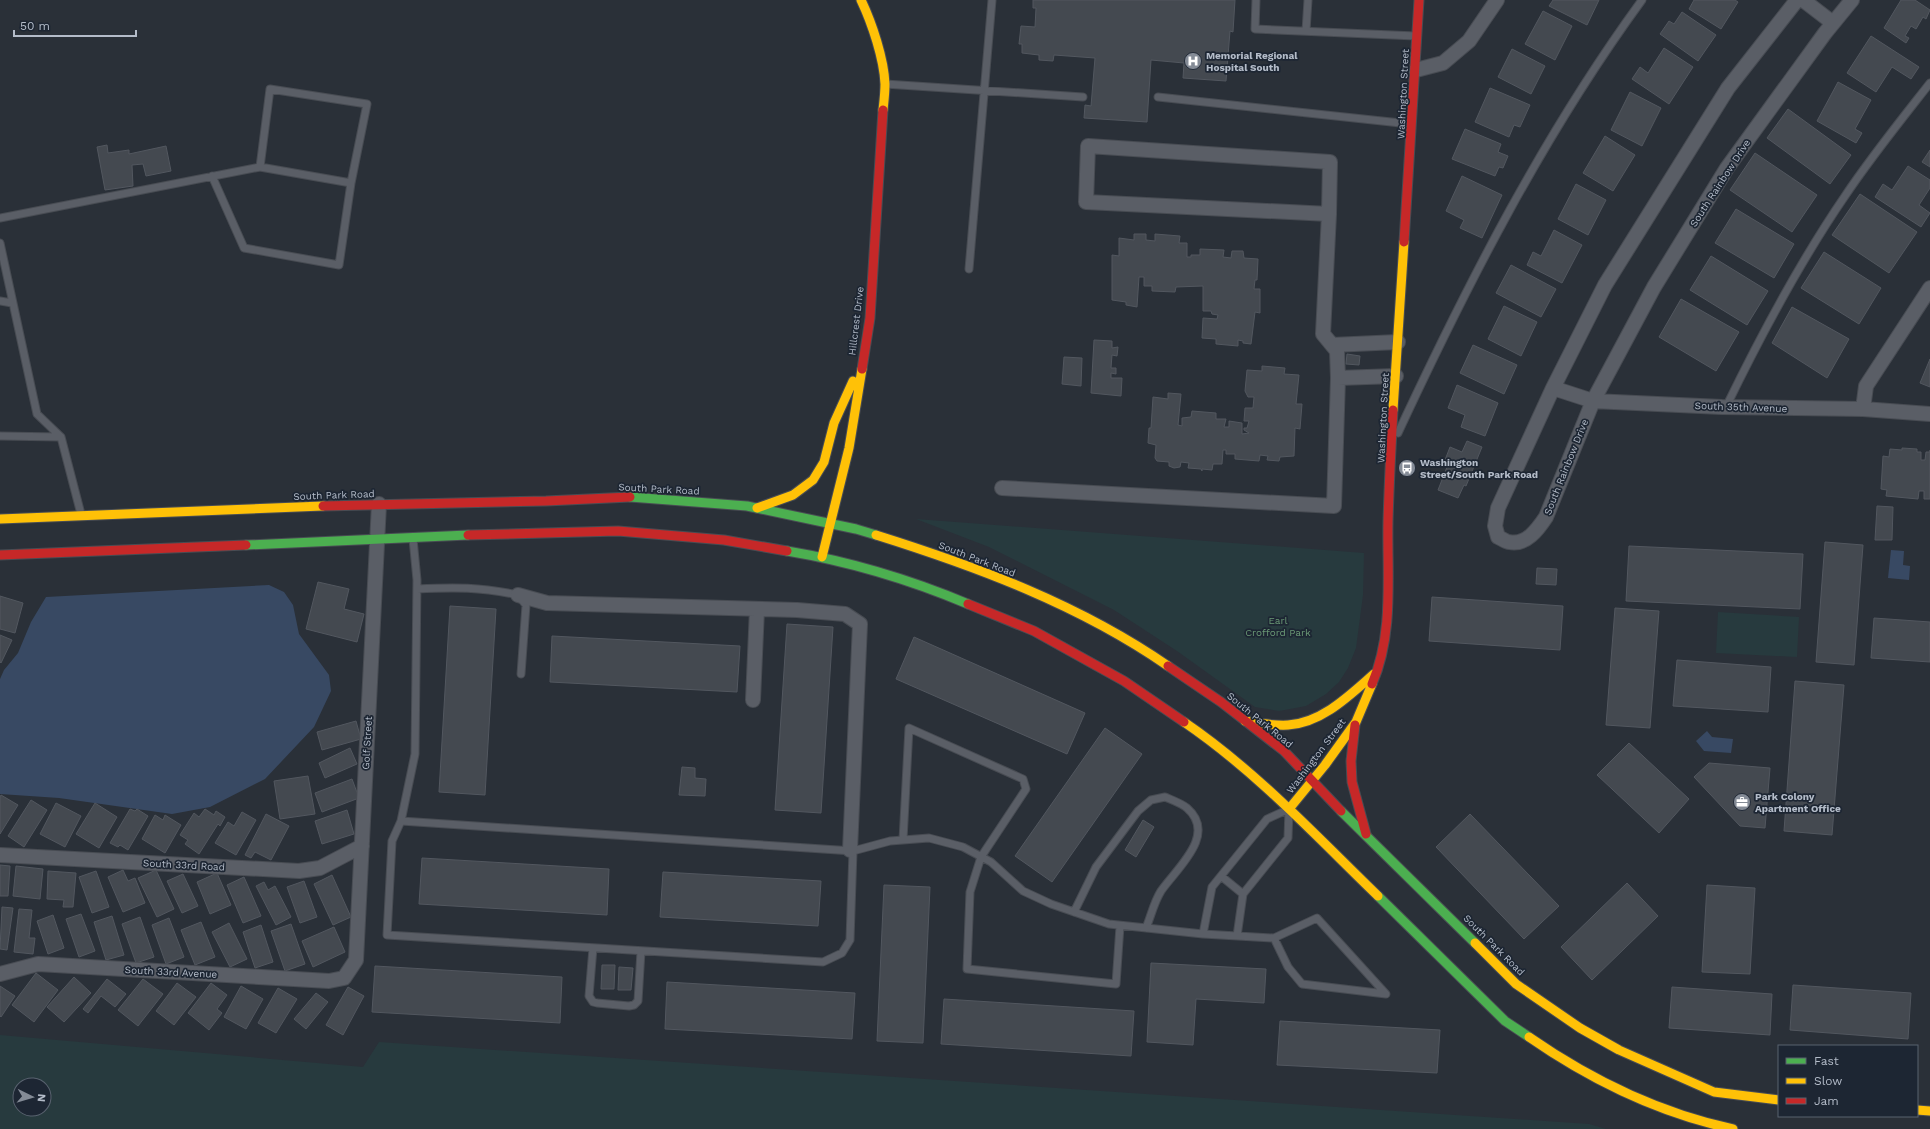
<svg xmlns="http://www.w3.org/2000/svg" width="1930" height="1129" font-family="'Work Sans',sans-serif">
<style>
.green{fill:#273a3e;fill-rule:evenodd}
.water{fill:#384963}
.building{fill:#444950;stroke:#52575f}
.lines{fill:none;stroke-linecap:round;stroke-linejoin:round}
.lane-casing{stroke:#484c53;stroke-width:9}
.street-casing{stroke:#484c53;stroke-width:16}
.fast-casing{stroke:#484c53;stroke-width:11}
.slow-casing{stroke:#484c53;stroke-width:11}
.jam-casing{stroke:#484c53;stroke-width:11}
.lane{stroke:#5a5e66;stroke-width:7}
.street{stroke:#5a5e66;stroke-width:14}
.fast{stroke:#4caf50;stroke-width:9}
.slow{stroke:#ffc107;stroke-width:9}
.jam{stroke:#c62828;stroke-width:9}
.labels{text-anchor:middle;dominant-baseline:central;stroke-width:3.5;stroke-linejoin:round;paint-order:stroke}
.poi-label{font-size:10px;font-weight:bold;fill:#b4bcc9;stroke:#1d2633;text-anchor:start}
.street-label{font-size:10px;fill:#b4bcc9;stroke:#1d2633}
.park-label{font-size:10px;fill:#6b9a76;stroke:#1d2633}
</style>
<rect width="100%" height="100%" fill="#2a3038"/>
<path class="green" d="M916,519L1364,553L1363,595L1356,648L1348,668L1339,682L1326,694L1306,706L1279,711L1255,707L1177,651L1114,610L989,547Z
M1718,612L1799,617L1797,657L1716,653Z
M0,1035L363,1067L379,1042L1589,1124L1606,1129H0ZM20,1085H44V1109H20Z"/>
<path class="water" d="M1891,550L1904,551L1903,565L1910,566L1909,580L1888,578Z
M269,585L284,592L293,605L299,634L329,675L331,691L314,727L265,779L210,807L172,814L59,798L0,794V679L4,670L18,653L31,622L46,597Z
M1707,731L1712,737L1733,739L1731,753L1704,751L1696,741Z"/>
<path class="building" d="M1033,0H1235L1233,32L1230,31L1226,81L1183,78L1184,63L1151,60L1147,122L1084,118L1085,105L1091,106L1095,58L1054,55L1053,61L1039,60V55L1022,53V44H1019L1021,26L1035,27L1036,8H1033Z
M1553,0H1599L1587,25L1549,6Z
M1694,0H1735L1738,2L1721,29L1689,9Z
M1901,0H1915L1930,10L1926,19L1923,17L1916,29L1911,26L1905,36L1909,38L1906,43L1884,28Z
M1543,11L1572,26L1555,60L1525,44Z
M1682,12L1716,35L1698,61L1660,34L1669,21L1674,24Z
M1871,36L1919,67L1911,79L1892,67L1876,92L1847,73Z
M1664,48L1693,67L1669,104L1632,79L1640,67L1648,73Z
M1512,49L1545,66L1531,94L1498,77Z
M1838,82L1871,100L1855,129L1862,133L1856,143L1817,121Z
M1490,88L1530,105L1520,127L1514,125L1509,137L1475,122Z
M1630,92L1661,108L1642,146L1611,130Z
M1788,109L1851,155L1830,184L1767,138Z
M1465,129L1501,144L1498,152L1508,156L1503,168L1499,167L1495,176L1452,159Z
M1605,136L1635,155L1613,191L1583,173Z
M107,145L108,153L129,150V154L166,146L171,171L146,176L143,164L132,165L133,186L105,190L97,147Z
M1930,150V167L1922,162Z
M1755,153L1817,195L1792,232L1730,190Z
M1908,166L1930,180V188L1919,205L1930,213L1921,227L1875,197L1883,184L1892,190Z
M1462,176L1502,195L1482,238L1460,228L1464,220L1446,211Z
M1576,184L1606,200L1588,235L1558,219Z
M1860,194L1917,232L1889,273L1832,235Z
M1736,209L1794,244L1774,278L1715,243Z
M1554,230L1582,245L1562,283L1527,265L1533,252L1541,256Z
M1134,234H1146V240L1155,241V234L1180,236L1179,243H1187V257H1191V255H1200V249L1224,250L1223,257L1231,258L1232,251H1243L1244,258L1258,259L1257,280H1255L1254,289H1260V313L1255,312L1251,344L1243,343V341L1238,340V346L1216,344V339L1202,338L1203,318L1217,319L1218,315L1212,314L1211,311H1203V286L1176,287L1175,292L1152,291V286H1144V277H1139L1137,307L1126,305V302L1112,300V255L1119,256V238L1134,240Z
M1824,252L1881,288L1859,324L1801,288Z
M1711,256L1768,291L1747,325L1690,290Z
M1511,265L1556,289L1541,317L1496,293Z
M1681,299L1739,332L1716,371L1659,337Z
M1504,306L1537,322L1521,356L1488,339Z
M1792,307L1849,339L1827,378L1772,343Z
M1094,340L1112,341V348L1118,347L1117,356L1112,355L1111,368H1116V374L1111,373V378H1122L1121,396L1091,393Z
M1473,345L1517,365L1504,394L1460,373Z
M1347,354L1360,356L1359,365L1346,364Z
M1064,357L1082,358L1081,386L1062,384Z
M1930,359V387L1920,383Z
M1262,366L1285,368L1284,374L1299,375L1296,404H1302L1300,429L1295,428L1294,456L1280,457L1279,461L1267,460L1268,456L1260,455L1259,461L1235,459V454H1226V450H1223L1222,464H1213L1212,470L1202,469V471L1201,469L1188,468L1189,463L1181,462L1180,467L1174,468L1169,466V462L1157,461L1155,458L1156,445L1148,443L1149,428H1151L1153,397L1168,399V393L1181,394L1178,425L1182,426V418L1191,417L1192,411L1216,413V419H1226L1224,427H1229V421L1242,423V434L1249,433L1244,430V428H1247L1249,421H1244L1245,408H1253L1254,397H1248L1245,391L1247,370L1262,371Z
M1457,385L1498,403L1485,436L1461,427L1465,415L1448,408Z
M1467,441L1482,447L1466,486L1464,485L1458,498L1438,490L1449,462L1445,460L1450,447L1462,452Z
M1902,448L1917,449V452H1921V460H1925L1926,452H1930V450V499H1924V491H1919L1918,499L1886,496L1887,490L1881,489L1883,456L1889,457L1890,449L1902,450Z
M1877,506L1893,507L1892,540H1875Z
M1825,542L1863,545L1854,665L1816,662Z
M1629,546L1803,554L1800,609L1626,601Z
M1537,568L1557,569L1556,585L1536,584Z
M318,582L349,589L344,609L364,614L357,642L306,629Z
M0,596L23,603L15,633L0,629Z
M1432,597L1563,606L1560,650L1429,641Z
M450,606L496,609L485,795L439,792Z
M1615,608L1659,611L1650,728L1606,725Z
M1874,618L1930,622V662L1871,658Z
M787,624L833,627L821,813L775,810Z
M0,635L12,640L1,663L0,662Z
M552,636L740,646L737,692L550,682Z
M914,637L1085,713L1067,754L896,679Z
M1677,660L1771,667L1768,712L1673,706Z
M1795,681L1844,685L1832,835L1784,831Z
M356,721L361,739L322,750L317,732Z
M1105,728L1142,754L1052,882L1015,856Z
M1629,743L1689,799L1659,833L1597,775Z
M350,748L357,764L325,778L319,763Z
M1709,763L1770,768L1765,828L1740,826L1694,777Z
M682,767L695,768V778L706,779L705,796L679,795Z
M308,776L315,814L280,819L274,781Z
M352,779L359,798L322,812L315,793Z
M1,795L18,805L0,834V797Z
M31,800L47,810L24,847L8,836Z
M56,803L81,816L65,847L40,834Z
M95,803L117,817L99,848L76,834Z
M130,809L135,811L137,809L148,816L128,850L120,845L118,847L110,843Z
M205,809L214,815L216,811L225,817L220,826L218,824L199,854L185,844L188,840L180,835L194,813L199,817Z
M347,810L354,834L322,844L315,821Z
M242,812L256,820L236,855L215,843L228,822L234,826Z
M266,814L289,826L271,860L255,852L251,858L245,855Z
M1470,814L1559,906L1524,939L1436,847Z
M155,815L163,820L165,815L181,825L165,853L142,839Z
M1143,820L1154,827L1136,857L1125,850Z
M422,858L609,869L607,915L419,904Z
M0,865L10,866L8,896H0Z
M16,866L43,869L40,899L13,896Z
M123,870L128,881L135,878L145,903L123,912L108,877Z
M156,870L174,909L157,917L138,878Z
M48,871L76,873L73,907H63L64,900L47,899Z
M96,871L109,907L92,913L79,877Z
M663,872L821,881L818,926L660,917Z
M217,873L231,905L210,914L197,882Z
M183,874L198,906L182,913L167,881Z
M332,875L351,917L333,925L314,884Z
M244,877L261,916L243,923L227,885Z
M304,881L317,917L300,923L287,887Z
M264,882L268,890L275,886L291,917L276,925L256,886Z
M1627,883L1658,916L1592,980L1561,947Z
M884,885L930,887L923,1043L877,1041Z
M1707,885L1755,888L1750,974L1702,972Z
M2,907L13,908L7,950L0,949Z
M19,909L32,910L29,938H35L33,954L14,952Z
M81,914L95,951L79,957L66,919Z
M53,915L64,948L48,954L37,921Z
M112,916L124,955L106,960L94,922Z
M140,917L154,957L136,963L122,924Z
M169,918L184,957L166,964L152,925Z
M201,922L215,957L195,965L181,930Z
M229,923L247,959L230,967L212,932Z
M291,924L305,964L285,971L271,931Z
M261,925L273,962L255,968L243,932Z
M334,927L345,952L313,967L302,941Z
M1151,963L1266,969L1264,1003L1196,999L1193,1045L1147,1042Z
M602,965H615L614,989H601Z
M375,966L562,977L560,1023L372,1012Z
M619,967L633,968L631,990H618Z
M36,973L58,990L34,1022L12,1005Z
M74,977L91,993L64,1022L47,1007Z
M107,979L126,994L115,1007L101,996L88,1013L83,1009Z
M143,979L163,994L138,1026L118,1010Z
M667,982L855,993L852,1039L665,1029Z
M177,983L196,997L174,1025L156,1011Z
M211,983L227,995L217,1009L222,1013L209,1030L188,1013Z
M1793,985L1911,993L1908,1039L1790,1030Z
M0,986L15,996L1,1017L0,1016Z
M241,986L263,999L246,1029L224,1017Z
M348,987L364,996L343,1035L326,1025Z
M1672,987L1772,994L1770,1035L1669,1028Z
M278,988L297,999L276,1033L258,1023Z
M316,993L328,1002L306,1029L294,1019Z
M944,999L1134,1011L1131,1056L941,1044Z
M1280,1021L1440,1030L1437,1073L1277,1065Z"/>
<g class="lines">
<g class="lane-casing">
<path id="lane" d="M1256,0L1255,29L1416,36
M1306,31L1308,0
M885,84L1083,97
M1158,97L1410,124
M212,176L244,248L339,265L351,183L367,104L270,89L260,167
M0,218L260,167L351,183
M0,243L37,414L61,437L81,514
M969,269L992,0
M0,301L12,303
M1726,407C1761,335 1799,263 1845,196C1871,157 1901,120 1930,83
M1398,433C1468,283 1544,134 1642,0
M0,436L61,437
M413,539L417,580L415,754L401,821L853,851L890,841L929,838L963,847L991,862L1023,891L1051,904L1109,924L1203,934L1274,938L1288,967L1302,984L1386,994L1317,918L1274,938
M417,589C455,587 480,587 518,595L526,605L521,674
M401,821L392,841L387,935L823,962L842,953L850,940L853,851
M903,840L909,728L1023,779L1026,789L981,857L970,892L967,969L1116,984L1120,926
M1221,876L1243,894
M1074,912L1096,867L1138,811L1151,800L1165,797C1172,800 1181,803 1187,808C1218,835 1176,869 1161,891C1154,902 1151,916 1146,928
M1203,934L1212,887L1267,819L1289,809L1288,838L1243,894L1237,936
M593,948L589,996L593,1002L597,1003L629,1006L634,1005L638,1001L641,951"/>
</g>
<g class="street-casing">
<path id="street" d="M1797,0L1728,88L1605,285L1553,388L1498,508L1495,526L1498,537C1501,538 1506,542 1509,542C1526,546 1538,529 1546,517L1593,401L1654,287L1727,168L1825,33L1852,0
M1803,0L1833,23
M1416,70L1443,63L1469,41L1497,0
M1332,345L1398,342
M1338,378L1396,376
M1553,388L1593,401L1722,407L1863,409L1930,414
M1863,409L1866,386L1930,288
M1002,488L1334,506L1338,378L1337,351L1323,334L1329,214L1330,162L1088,146L1086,202L1329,214
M518,595L547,603L797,610L845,614L860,624L850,850
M753,700L757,609
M0,855L299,871L320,868L362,846
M0,974L38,964L329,981L344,978L356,960L379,504"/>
</g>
<g class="fast-casing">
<path id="fast" d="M630,497L747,506L856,529L876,535
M246,545L468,535
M787,551C847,561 911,580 968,604
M1341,811L1475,943
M1378,896L1505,1021L1529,1037"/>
</g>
<g class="slow-casing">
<path id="slow" d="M861,0C872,23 884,59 885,84C885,93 884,101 883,110
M1393,410L1404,242
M757,508L793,495L813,480L824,462L834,423L853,381
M0,519L323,506
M876,535C978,567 1080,605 1168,666
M822,557L849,448L862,369
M1245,721C1259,723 1273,726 1288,725C1322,723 1350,695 1374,674
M1184,722C1256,771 1316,836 1378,896
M1289,809L1325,765L1356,722L1372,684
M1475,943L1516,984L1580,1028L1619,1050L1714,1092L1779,1100
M1529,1037C1591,1080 1659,1113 1733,1129
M1917,1110L1930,1111"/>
</g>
<g class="jam-casing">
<path id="jam" d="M1404,242L1419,0
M862,369L870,318L883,110
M323,506L546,501L630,497
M468,535L618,531L724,540L787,551
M0,555L246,545
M968,604L1034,631L1124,681L1184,722
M1168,666L1221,702L1284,751L1341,811
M1372,684C1394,634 1387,576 1388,522C1389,485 1391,447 1393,410
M1355,725L1351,761L1352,782L1366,834"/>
</g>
<use href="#lane" class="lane"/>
<use href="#street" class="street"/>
<use href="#fast" class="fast"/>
<use href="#slow" class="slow"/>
<use href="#jam" class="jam"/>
</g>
<defs>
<g id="hospital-disc" transform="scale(0.9)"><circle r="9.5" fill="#848b96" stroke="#1d2633"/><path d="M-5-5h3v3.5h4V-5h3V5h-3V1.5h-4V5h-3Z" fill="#fff"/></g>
<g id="bus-disc" transform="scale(0.9)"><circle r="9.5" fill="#848b96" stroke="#1d2633"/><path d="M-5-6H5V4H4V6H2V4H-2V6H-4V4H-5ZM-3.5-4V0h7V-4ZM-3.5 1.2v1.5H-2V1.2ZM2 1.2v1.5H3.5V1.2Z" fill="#fff"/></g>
<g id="office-disc" transform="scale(0.9)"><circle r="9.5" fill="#848b96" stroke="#1d2633"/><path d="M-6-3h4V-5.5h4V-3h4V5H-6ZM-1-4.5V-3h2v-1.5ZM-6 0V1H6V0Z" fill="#fff"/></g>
</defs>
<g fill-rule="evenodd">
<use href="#hospital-disc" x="1193" y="61"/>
<use href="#bus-disc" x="1407" y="468"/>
<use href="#office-disc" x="1742" y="802"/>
</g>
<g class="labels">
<g class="poi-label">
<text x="1206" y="55">Memorial Regional<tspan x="1206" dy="12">Hospital South</tspan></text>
<text x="1420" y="462">Washington<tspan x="1420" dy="12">Street/South Park Road</tspan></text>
<text x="1755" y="796">Park Colony<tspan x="1755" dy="12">Apartment Office</tspan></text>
</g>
<g class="street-label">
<text transform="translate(1403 94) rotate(-87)">Washington Street</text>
<text transform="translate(1720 183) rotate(-57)">South Rainbow Drive</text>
<text transform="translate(856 321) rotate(-83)">Hillcrest Drive</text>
<text transform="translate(1741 407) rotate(2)">South 35th Avenue</text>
<text transform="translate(1383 418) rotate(-87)">Washington Street</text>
<text transform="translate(1566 467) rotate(-68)">South Rainbow Drive</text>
<text transform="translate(659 489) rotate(3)">South Park Road</text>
<text transform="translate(334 495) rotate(-2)">South Park Road</text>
<text transform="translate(977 559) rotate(21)">South Park Road</text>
<text transform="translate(1260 720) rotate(39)">South Park Road</text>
<text transform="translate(367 743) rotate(-87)">Golf Street</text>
<text transform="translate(1316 756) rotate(-53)">Washington Street</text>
<text transform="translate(184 865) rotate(3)">South 33rd Road</text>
<text transform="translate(1494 945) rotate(45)">South Park Road</text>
<text transform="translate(171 972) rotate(3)">South 33rd Avenue</text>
</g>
<g class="park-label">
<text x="1278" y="620">Earl<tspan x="1278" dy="12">Crofford Park</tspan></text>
</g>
</g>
<rect x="1778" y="1045" width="140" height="72" fill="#1d2633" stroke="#59626f"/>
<rect x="1786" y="1058" width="20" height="6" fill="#4caf50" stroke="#59626f"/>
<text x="1814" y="1065" font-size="12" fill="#b4bcc9">Fast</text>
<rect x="1786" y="1078" width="20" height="6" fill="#ffc107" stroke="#59626f"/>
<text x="1814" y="1085" font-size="12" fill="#b4bcc9">Slow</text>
<rect x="1786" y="1098" width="20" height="6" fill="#c62828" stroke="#59626f"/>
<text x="1814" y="1105" font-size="12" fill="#b4bcc9">Jam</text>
<g transform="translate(32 1097) rotate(95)"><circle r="19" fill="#1d2633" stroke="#59626f"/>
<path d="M0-3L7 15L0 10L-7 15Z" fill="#848b96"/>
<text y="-6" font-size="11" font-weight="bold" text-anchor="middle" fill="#b4bcc9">N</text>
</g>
<path d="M14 30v6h122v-6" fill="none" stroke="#b4bcc9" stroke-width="2"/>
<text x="20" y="30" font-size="12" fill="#b4bcc9" stroke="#1d2633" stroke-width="3" paint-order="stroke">50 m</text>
</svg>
